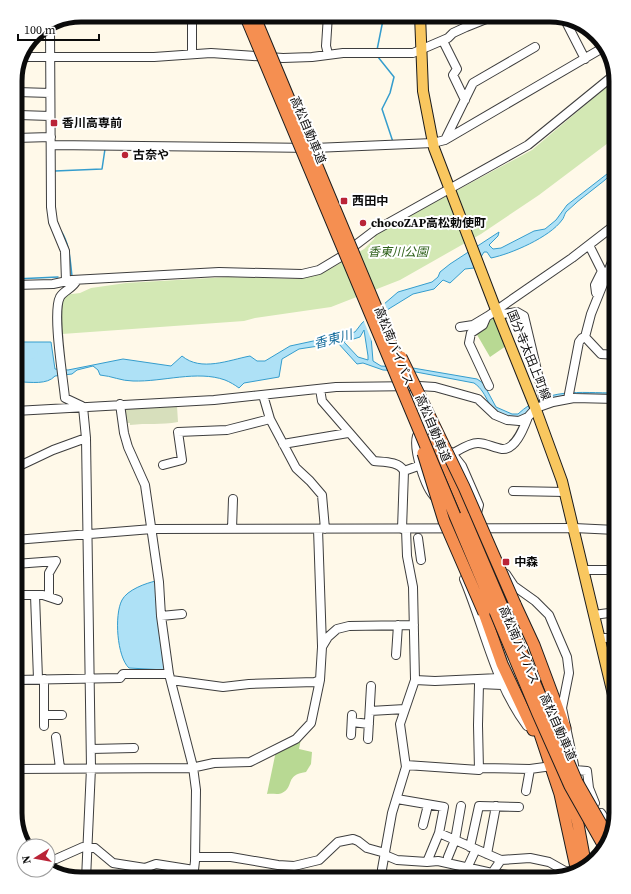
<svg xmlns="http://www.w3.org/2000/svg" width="631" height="894" font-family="'Source Serif 4','Noto Sans JP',serif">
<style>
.green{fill:#d3e8b4}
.forest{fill:#b8d993}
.cemetery{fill:#d7dfbc}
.water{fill:#aee1f6;stroke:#359dcd;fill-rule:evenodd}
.pier{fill:#fff9e9}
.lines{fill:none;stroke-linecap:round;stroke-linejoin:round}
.stream{stroke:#359dcd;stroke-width:1.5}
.river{stroke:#aee1f6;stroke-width:10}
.minor-casing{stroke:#3e3e3e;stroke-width:10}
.major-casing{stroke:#1c1c1c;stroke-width:12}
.highway-casing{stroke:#1c1c1c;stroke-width:13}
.minor{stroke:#fff;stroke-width:8}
.major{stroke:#f9c75f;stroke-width:10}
.highway{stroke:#f58f51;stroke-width:11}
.highway-bridge-casing{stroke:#1c1c1c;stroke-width:13;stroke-linecap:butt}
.highway-bridge{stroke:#f58f51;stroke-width:11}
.poi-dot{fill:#ba2437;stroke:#fff;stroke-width:1.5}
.labels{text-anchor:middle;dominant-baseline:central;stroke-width:4;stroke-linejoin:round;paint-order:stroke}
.poi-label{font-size:12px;font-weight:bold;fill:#0b0b0b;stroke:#fff;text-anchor:start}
.street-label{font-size:12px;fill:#0b0b0b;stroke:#fff}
.park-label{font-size:12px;font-style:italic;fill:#30621c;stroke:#fff}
.water-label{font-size:13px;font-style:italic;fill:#156c9c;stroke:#fff}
.rim{fill:none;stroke:#0b0b0b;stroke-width:5}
</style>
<rect width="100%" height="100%" fill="#fff9e9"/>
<path class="green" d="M616,79V137L539,195L481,234L400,280L331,307L255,318L244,321L62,334L60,309L64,295L80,293L91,288L126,283L228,277L297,279L330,269L364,249L374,239L376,234L532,150Z"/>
<path class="forest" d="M494,317L506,346L490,357L476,333Z
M301,739L299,749L312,752L311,764L306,772C284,775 295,787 282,793C278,795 272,793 267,794L276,751Z"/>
<path class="cemetery" d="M177,406L178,422C161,425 147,423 130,425V423H123V409Z"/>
<path class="water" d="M616,167V170C601,185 581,197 566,212C564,215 564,218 562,220C550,237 511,254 491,258L487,252H484L474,268L465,269L450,283L443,280L434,289L413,294L387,310L370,324L373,361L381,366L413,368L477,379L483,383L496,407L512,414H518C547,387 579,393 616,393V397C598,397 554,393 539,402C532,406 526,413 521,418C516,419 513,418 508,417C485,411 490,394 474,383L416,372L383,370L363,363L357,364L338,343L299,349L282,359L279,377L244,383L239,388C235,385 230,382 225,380C197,370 163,382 133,381C121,381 112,376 100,375L98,370L93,366L77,370L72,374L55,376C47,385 31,382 20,382L19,342H51L55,369L68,370L123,359L171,366L182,356C201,372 229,360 250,356L257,361H265L290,346L355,332L362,323L398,292L432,282L438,277L440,272L450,264L499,232L498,236L489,245L493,249L501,248L534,231L545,229L556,220L567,205ZM364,330L368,356V360L358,357L344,342L360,337Z
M156,581L165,670L129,668C117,657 114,615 122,600C127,590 146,583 156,581Z"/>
<path class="pier" d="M384,301L388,312L372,325L373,344L363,319Z"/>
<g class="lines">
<path class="stream" d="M377,50L384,15
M378,57L394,77L390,93L382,109L393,142
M55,171L102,169L105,149
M61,231C70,245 70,260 72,276
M15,279L58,277"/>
<path class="river" d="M15,357L33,353"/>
<g class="minor-casing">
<path id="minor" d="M564,18L585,59
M50,27L51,207L53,222L65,251L66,281
M443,41L457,69L453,75L465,100
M192,54V15
M328,54L326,46L328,15
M24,57H154L211,53L283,58L312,57L343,53H413L448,38L453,33L466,27L496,15
M17,92L50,93
M19,115L50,116
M15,138L51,137
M445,140L473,83L535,47
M51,145L314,148L433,143L445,140L606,46
M589,245L602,271L595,285L596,293L599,294
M353,247L374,231L528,145L614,75
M608,274L616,275
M77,280C73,289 64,290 60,297C52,312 63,377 65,398L82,406
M15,285L53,284L72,280L219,272L302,274L319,270L344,255
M497,313L503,314L517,312L524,316L545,404
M486,318L483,325L471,333L469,343L489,386
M460,327L473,325L488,316L572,258L616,224
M585,337L601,354L616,355
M320,389L322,401L374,461C383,462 399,461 404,471
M263,395L270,419L296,468L310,481L322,495L325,529
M568,399L579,342L582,338L585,337L591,314L616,252
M120,404L124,433L128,447L145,485L159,582L161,616L169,674L193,767L196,790L195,861L193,879
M83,407L86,438L91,768L86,879
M15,411L214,400L336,387L419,386L435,387L478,399L495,415L507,420L519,421L528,417L536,408L553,402L574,398L616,399
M417,436C413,449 425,488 435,497
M283,444L348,433
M451,452L462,466L479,505L476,517
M452,454C459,450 469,443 478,443C486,443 494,448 502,449C516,450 524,427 528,417
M163,465L182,460L178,432L227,430L270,419
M15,468L53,450L86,438
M513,491L565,492
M232,529L233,499
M318,529L322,646
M402,529L404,471L421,465
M418,538L421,560
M15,540L152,529L574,528L616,530
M15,564L56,561L49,573V596
M584,570H616
M506,574L514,586L535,601L549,615L567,657L569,673L562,708L574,765
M464,579C485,629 494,682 527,726
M15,595H43L58,600
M35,595L38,679
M594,615L616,612
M161,616L182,614
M600,638H616
M396,655L398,625
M15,680L120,678L123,674H169
M171,680L223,687L249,684L315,682L320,680L322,647L328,637L337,629L349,626L414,625
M415,680L435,681L499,678
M370,711L405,709
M44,715H62
M352,722L369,724
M44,726V679
M351,735L352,715
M56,737L60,768
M368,739L371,686
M91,749L134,748
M406,765L479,770L478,725L479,684L502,685
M479,768L530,769L552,766
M15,769L191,768L214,763L250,762L296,739L311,723L320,680
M575,770L587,771L589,788L595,803
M526,791L530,769
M397,799L444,807L439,833
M601,813L612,830
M423,825L428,805
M470,847L479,806L519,807
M487,854L496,806
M385,855L397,860L427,862L439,833L501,860L530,858L549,862L565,871L577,872
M195,857H231L278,865L294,866L319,860L338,842L353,839L358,841L367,848L385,853
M448,857L455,840L461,806
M48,860L56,859L83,847L95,848L113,863L145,868L156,864L194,870
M427,862L438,861L492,873L501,860
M469,864L476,849
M492,873L522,877V879
M383,879L382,869L392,813L406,767L400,724L415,680L413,587L407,556L406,529"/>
</g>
<g class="major-casing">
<path id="major" d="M420,15L423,91L434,148L498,315L535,407L562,481L616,707"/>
</g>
<g class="highway-casing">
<path id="highway" d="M434,436L472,525
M515,604L534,645L565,728
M484,613L502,664L533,730
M534,716L560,794L577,872
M569,787L578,824L586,867"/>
</g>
<use href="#minor" class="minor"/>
<use href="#major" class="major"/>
<use href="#highway" class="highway"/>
<g class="highway-bridge-casing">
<path id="highway-bridge" d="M245,15L538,714L570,786L605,848
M254,15L401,367
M401,357L464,487L515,604
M423,453L444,521L484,613
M464,517L577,782L609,838"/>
</g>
<use href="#highway-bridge" class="highway-bridge"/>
</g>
<g class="poi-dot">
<rect x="50" y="119" width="8" height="8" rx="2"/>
<circle cx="125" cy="155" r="4"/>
<rect x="340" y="197" width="8" height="8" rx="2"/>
<circle cx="363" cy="223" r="4"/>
<rect x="502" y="558" width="8" height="8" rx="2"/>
</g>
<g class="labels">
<g class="poi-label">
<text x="62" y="123">香川高専前</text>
<text x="133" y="155">古奈や</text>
<text x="352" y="201">西田中</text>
<text x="371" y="223">chocoZAP高松勅使町</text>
<text x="514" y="562">中森</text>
</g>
<g class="street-label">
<text transform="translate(308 130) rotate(67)">高松自動車道</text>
<text transform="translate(394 346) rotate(68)">高松南バイパス</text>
<text transform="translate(529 355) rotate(68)">国分寺太田上町線</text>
<text transform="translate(433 428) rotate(67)">高松自動車道</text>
<text transform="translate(519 645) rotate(67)">高松南バイパス</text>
<text transform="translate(558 727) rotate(66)">高松自動車道</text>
</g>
<g class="park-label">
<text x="398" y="252">香東川公園</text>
</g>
<g class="water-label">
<text transform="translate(333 339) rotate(-15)">香東川</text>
</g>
</g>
<path d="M0 0H631V894H0ZM81 22H550A59 59 0 0 1 609 81V813A59 59 0 0 1 550 872H81A59 59 0 0 1 22 813V81A59 59 0 0 1 81 22Z" fill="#fff" fill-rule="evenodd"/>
<path class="rim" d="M81 22H550A59 59 0 0 1 609 81V813A59 59 0 0 1 550 872H81A59 59 0 0 1 22 813V81A59 59 0 0 1 81 22Z"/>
<g transform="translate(36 858) rotate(259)"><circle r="19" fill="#ffffff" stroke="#9d9d9d"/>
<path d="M0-3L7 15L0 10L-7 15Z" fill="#ba2437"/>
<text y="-6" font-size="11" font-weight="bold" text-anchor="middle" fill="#0b0b0b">N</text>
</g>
<path d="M18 34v6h81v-6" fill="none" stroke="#0b0b0b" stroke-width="2"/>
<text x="24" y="34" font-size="12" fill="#0b0b0b" stroke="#ffffff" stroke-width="3" paint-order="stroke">100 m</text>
</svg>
